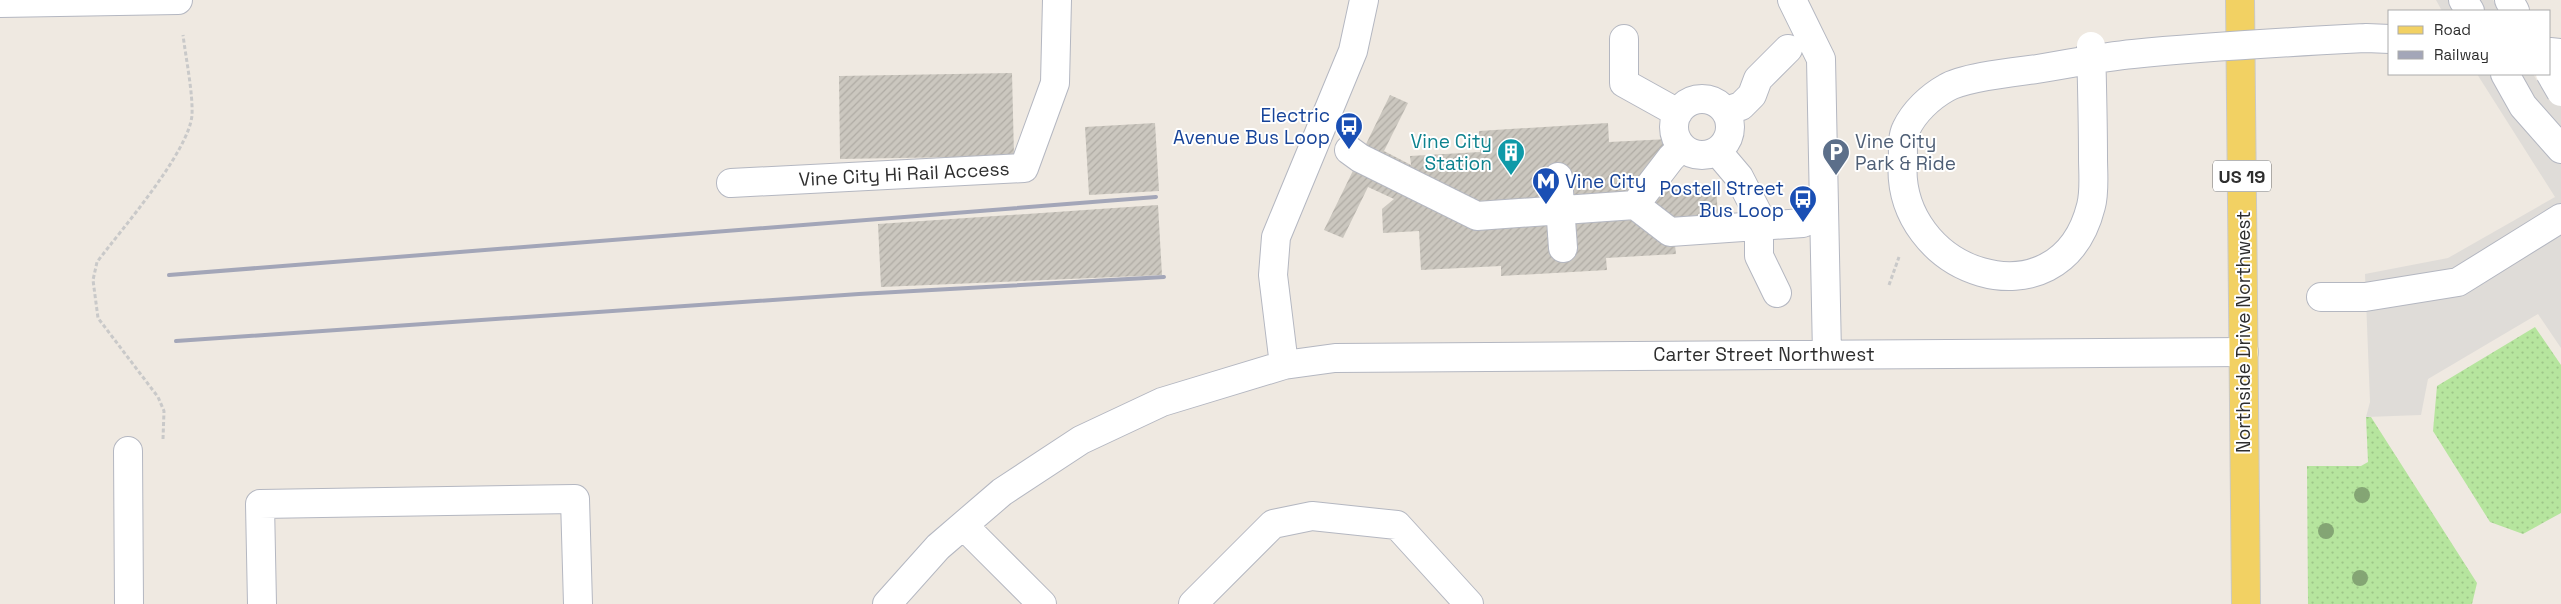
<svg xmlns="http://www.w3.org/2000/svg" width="2561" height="604" font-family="'Space Grotesk',sans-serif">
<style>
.grass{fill:url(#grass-dots)}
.plaza{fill:#dfdcd8}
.building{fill:url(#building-hatch)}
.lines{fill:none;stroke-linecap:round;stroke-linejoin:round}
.minor-casing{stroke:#b4b7c1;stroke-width:30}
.major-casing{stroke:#c9c9c9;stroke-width:30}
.path{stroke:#c9c9c9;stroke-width:3;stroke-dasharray:4 2.5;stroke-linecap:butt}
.minor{stroke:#fff;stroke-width:28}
.major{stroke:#f2d163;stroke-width:28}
.rail{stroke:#a3a6b8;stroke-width:4}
.minor-bridge-casing{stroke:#b4b7c1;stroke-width:30;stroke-linecap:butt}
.minor-bridge{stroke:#fff;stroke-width:28}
.tree{fill:#84a574}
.labels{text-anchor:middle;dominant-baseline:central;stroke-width:4;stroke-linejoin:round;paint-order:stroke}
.shield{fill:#fff;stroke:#6d6d6d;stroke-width:1}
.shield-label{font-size:18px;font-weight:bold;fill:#2e2e2e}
.transit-label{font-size:19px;fill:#164399;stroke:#fff;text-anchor:end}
.culture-label{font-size:19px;fill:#0d838f;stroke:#fff;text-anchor:end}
.service-label{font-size:19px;fill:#4e5e75;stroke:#fff;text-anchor:start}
.street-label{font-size:19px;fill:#2e2e2e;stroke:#fff}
</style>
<defs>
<pattern id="grass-dots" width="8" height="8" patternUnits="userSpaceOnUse" patternTransform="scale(1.25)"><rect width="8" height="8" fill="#b6e59e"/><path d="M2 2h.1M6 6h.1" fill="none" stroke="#9dc588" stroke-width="1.8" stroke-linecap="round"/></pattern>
<pattern id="building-hatch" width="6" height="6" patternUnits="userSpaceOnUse" patternTransform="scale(1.25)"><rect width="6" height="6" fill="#cbc7bf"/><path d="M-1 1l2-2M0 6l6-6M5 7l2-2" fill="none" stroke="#afaba4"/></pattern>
</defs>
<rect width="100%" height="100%" fill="#efe9e1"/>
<path class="grass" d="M2535,327L2561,365V513L2523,534L2490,522L2433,431L2437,386Z
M2366,417H2371L2477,583L2472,604H2308L2307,466H2361L2368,462Z"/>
<path class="plaza" d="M2436,0H2493L2499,11H2442Z
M2477,74H2533L2538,82H2561V348L2538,314L2428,379L2421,415L2366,417L2370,402L2365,274L2448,258L2555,197Z"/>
<path class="building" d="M1012,73L1014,156L840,159L839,76Z
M1390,95L1408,103L1384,151L1411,165L1410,156L1480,152L1479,131L1608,123L1609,142L1669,139L1672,189L1716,187L1718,215L1757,212L1773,239L1675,245L1676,254L1606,258L1607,270L1501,276V266L1421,270L1419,231L1383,233L1382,209L1394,199L1368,187L1343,238L1324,230Z
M1155,123L1159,191L1089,195L1085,127Z
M1158,205L1162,275L881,287L878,224Z"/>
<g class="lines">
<g class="minor-casing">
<path id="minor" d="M1792,0L1821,59L1827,354
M2463,0L2470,11
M2509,0L2515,11
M0,3L178,0
M1624,39V83L1678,113
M2550,52L2561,53
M2505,74L2523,106L2561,149
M1674 127a28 28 0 1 1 56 0a28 28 0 1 1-56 0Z
M1726,111L1741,106L1752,95L1758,79L1788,49
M1349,150L1360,158L1477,216L1635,205L1670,232L1803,223
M1717,151L1739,177L1757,212
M1558,177L1563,248
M731,183L1024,168L1055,83L1057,0
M1635,205L1671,158L1682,147
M1759,240V256L1777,293
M2321,297H2365L2458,282L2561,218
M1284,365L1273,275L1276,237L1353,51L1364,0
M128,451L129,604
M964,526L1042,604
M262,604L260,504L575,499L578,604
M887,604L938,547L1002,492L1081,440L1162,402L1284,365L1335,358L2244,352
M1193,604L1273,524L1312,516L1397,525L1469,604"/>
</g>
<g class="major-casing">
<path id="major" d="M2240,0L2246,604"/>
</g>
<path class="path" d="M1889,285L1899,257
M163,439L164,411L158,397L98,318L93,280L97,262C121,230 189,152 192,115C193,93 186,59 183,35"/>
<use href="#minor" class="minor"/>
<use href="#major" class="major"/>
<path class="rail" d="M169,275L1156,197
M176,341L859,294L1164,277"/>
<g class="minor-bridge-casing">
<path id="minor-bridge" d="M2091,46C2092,83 2093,120 2093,158C2093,173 2095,191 2091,206C2060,330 1892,274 1903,158C1903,149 1902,137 1906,129C1914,112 1930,97 1946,88C1964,77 2015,72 2037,69C2069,64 2101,57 2133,54C2210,46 2289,42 2366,38L2390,39
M2550,73L2561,92"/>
</g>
<use href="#minor-bridge" class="minor-bridge"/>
</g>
<g class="tree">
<circle cx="2362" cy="495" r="8"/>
<circle cx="2326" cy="531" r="8"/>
<circle cx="2360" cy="578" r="8"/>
</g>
<defs>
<g id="bus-pin" transform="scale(1.4375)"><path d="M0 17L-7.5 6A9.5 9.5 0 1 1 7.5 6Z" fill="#1a4fb4" stroke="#fff"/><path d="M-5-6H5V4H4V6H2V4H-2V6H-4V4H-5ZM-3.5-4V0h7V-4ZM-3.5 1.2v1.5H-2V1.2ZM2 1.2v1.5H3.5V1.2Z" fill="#fff"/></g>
<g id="building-pin" transform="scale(1.4375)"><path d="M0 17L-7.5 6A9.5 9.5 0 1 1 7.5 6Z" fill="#0f9aa8" stroke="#fff"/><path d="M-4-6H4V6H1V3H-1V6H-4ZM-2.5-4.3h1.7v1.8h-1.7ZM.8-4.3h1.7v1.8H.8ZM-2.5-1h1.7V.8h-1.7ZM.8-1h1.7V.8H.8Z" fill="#fff"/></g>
<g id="parking-pin" transform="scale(1.4375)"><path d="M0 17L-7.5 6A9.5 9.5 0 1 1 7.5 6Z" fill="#5c6f8a" stroke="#fff"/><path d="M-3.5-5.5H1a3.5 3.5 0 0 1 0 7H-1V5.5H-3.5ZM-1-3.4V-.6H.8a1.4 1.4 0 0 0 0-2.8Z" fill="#fff"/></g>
<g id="metro-pin" transform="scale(1.4375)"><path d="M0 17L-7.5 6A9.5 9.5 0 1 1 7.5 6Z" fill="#1a4fb4" stroke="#fff"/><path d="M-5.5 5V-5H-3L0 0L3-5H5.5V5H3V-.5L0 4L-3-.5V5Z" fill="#fff"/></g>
</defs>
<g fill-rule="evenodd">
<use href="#bus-pin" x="1349" y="126"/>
<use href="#building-pin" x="1511" y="152"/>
<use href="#parking-pin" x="1836" y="152"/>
<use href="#metro-pin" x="1546" y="181"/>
<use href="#bus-pin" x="1803" y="199"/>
</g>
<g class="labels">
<rect class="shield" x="2213" y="160.5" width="58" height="31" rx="4"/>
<g class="shield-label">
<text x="2242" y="176">US 19</text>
</g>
<g class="transit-label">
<text x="1330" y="115">Electric<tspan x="1330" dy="22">Avenue Bus Loop</tspan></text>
<text x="1565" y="181" text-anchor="start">Vine City</text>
<text x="1784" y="188">Postell Street<tspan x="1784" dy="22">Bus Loop</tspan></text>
</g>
<g class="culture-label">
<text x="1492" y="141">Vine City<tspan x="1492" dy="22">Station</tspan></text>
</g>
<g class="service-label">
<text x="1855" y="141">Vine City<tspan x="1855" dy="22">Park &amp; Ride</tspan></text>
</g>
<g class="street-label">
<text transform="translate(904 174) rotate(-3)">Vine City Hi Rail Access</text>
<text transform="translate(2243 332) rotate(-90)">Northside Drive Northwest</text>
<text x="1764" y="354">Carter Street Northwest</text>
</g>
</g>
<rect x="2388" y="10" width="162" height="65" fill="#ffffff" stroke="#ababab"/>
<rect x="2398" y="26" width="25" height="8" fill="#f2d163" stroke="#ababab"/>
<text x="2434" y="35" font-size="15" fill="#2e2e2e">Road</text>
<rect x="2398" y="51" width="25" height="8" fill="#a3a6b8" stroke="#ababab"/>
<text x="2434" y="60" font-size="15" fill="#2e2e2e">Railway</text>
</svg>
